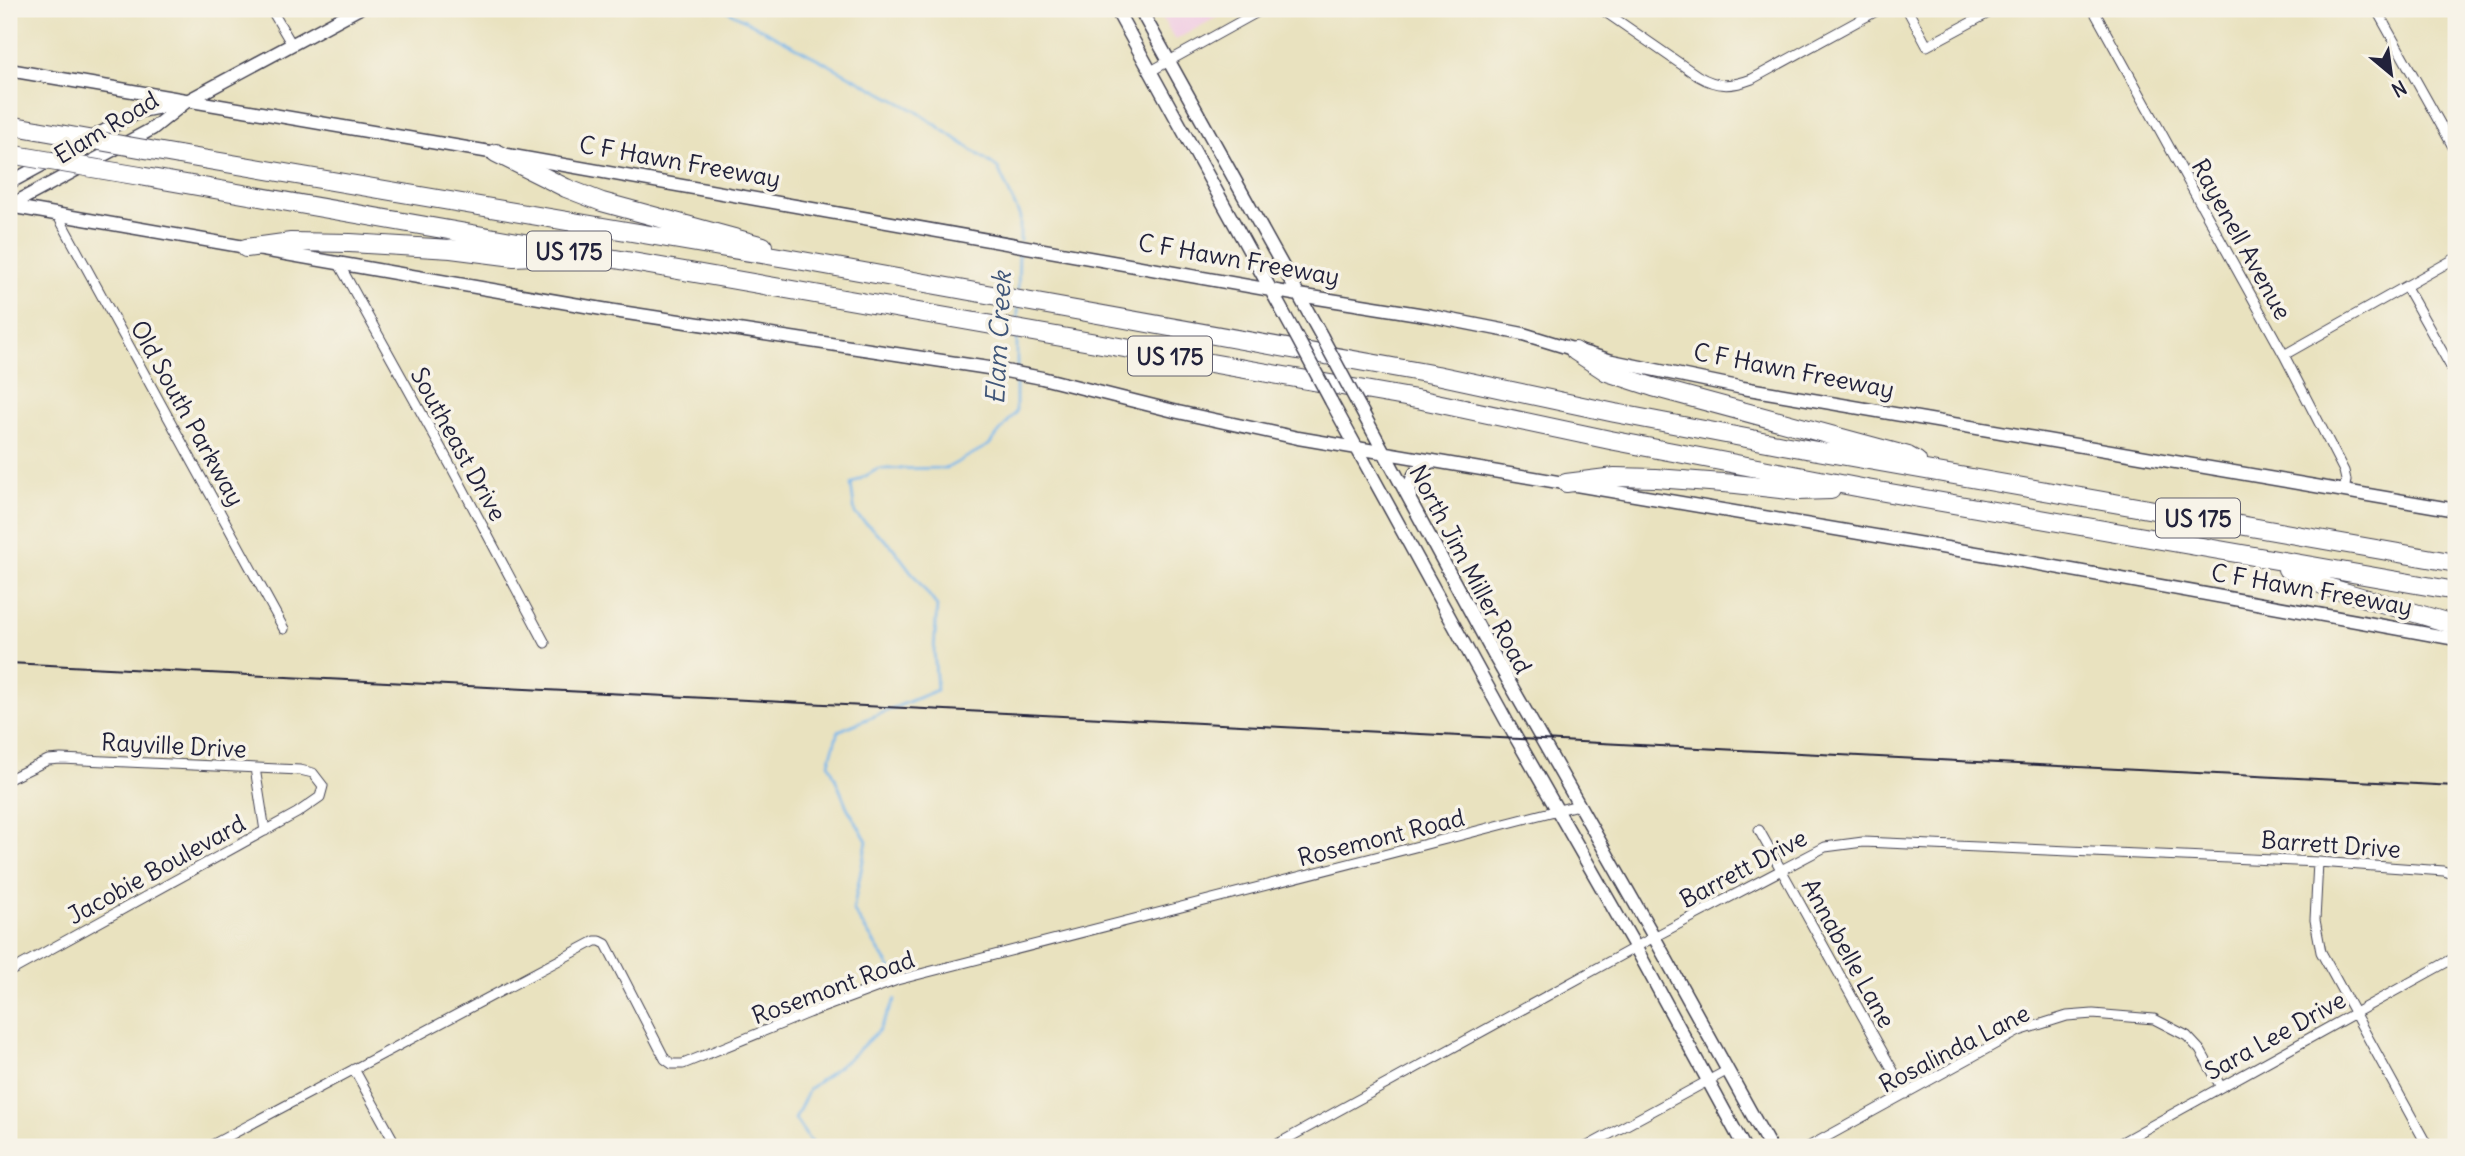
<svg xmlns="http://www.w3.org/2000/svg" width="2465" height="1156" font-family="Delius,sans-serif">
<style>
.built{fill:#f1d0e3}
.lines{fill:none;stroke-linecap:round;stroke-linejoin:round}
.stream{stroke:#79b7ec;stroke-width:2.5}
.street-casing{stroke:#403f4f;stroke-width:11}
.secondary-casing{stroke:#403f4f;stroke-width:15}
.highway-casing{stroke:#403f4f;stroke-width:20}
.street{stroke:#fff;stroke-width:9}
.secondary{stroke:#fff;stroke-width:12}
.highway{stroke:#fff;stroke-width:18}
.tram{stroke:#22223b;stroke-width:2}
.secondary-bridge-casing{stroke:#403f4f;stroke-width:15;stroke-linecap:butt}
.highway-bridge-casing{stroke:#403f4f;stroke-width:20;stroke-linecap:butt}
.secondary-bridge{stroke:#fff;stroke-width:12}
.highway-bridge{stroke:#fff;stroke-width:18}
.labels{text-anchor:middle;dominant-baseline:central;stroke-width:7;stroke-linejoin:round;paint-order:stroke}
.shield{fill:#f7f3e8;stroke:#62616f;stroke-width:2}
.shield-label{font-size:23px;font-weight:bold;fill:#22223b}
.street-label{font-size:24px;fill:#22223b;stroke:#f7f3e8}
.water-label{font-size:26px;font-style:italic;fill:#405679;stroke:#f7f3e8}
</style>
<rect width="100%" height="100%" fill="#f7f3e8"/>
<filter id="ink" filterUnits="userSpaceOnUse"><feTurbulence type="fractalNoise" baseFrequency=".0143" numOctaves="2"/><feDisplacementMap in="SourceGraphic" scale="14" xChannelSelector="R" yChannelSelector="G"/><feConvolveMatrix kernelMatrix="1 2 1 2 8 2 1 2 1" color-interpolation-filters="sRGB"/></filter>
<filter id="wash" filterUnits="userSpaceOnUse"><feTurbulence type="fractalNoise" baseFrequency=".00686" numOctaves="4" result="noise"/><feDisplacementMap in="SourceGraphic" scale="28" xChannelSelector="R" yChannelSelector="G"/><feGaussianBlur stdDeviation="1.57" result="paint"/><feColorMatrix in="noise" values="0 0 0 0 0 0 0 0 0 0 0 0 0 0 0 0 0 1.4 0 .05"/><feComposite in="paint" operator="in"/></filter>
<g filter="url(#wash)">
<rect width="100%" height="100%" fill="#e9e2bf"/>
<path class="built" d="M1157,9H1232L1175,40Z"/>
<g class="lines">
<path class="stream" d="M724,9L916,111L998,168L1020,217V241
M1018,294L1019,251
M1018,322V307
M1017,367V335
M893,972L853,910L867,841L847,807L829,763L838,731L937,690L934,650L937,606L891,545L855,514L851,484L878,469L947,468L989,445L1016,412V377
M814,1147L795,1119L809,1089L851,1057L879,1030L895,999"/>
</g>
</g>
<g filter="url(#ink)">
<g class="lines">
<g class="street-casing">
<path id="street" d="M271,9L291,43
M1601,9L1698,76C1717,87 1731,87 1752,79L1880,9
M1907,9L1927,46L1996,9
M2093,9L2284,355L2344,471L2346,480L2344,492
M2376,9L2456,152
M1151,71L1263,9
M58,216L284,629
M339,264L453,470L545,643
M2406,287L2456,376
M2284,355L2456,258
M255,768L265,831
M9,779L48,760L61,759L300,770L313,773L323,786L320,797L297,813L9,972
M1759,830L1906,1094
M2318,862L2315,920L2321,952L2428,1147
M354,1069L397,1147
M208,1147L595,941H600L606,944L665,1059L672,1064H683L808,1013L897,980L1578,805
M1272,1147L1654,937L1825,847L1863,842L2318,862L2444,871L2456,875
M1586,1147L1728,1070
M1808,1147L2019,1031L2067,1016L2093,1014L2154,1019L2187,1036L2200,1050L2221,1087
M2113,1147L2456,957"/>
</g>
<g class="secondary-casing">
<path id="secondary" d="M1116,9L1294,332
M1140,9L1322,337
M9,70L496,153L1299,295L1431,316L1523,334L1612,361L1743,388L2456,510
M9,183L141,111L180,103
M9,206L614,311L995,369L1042,378L1178,412L1298,438L2000,557L2456,639
M9,206L152,129L187,101L358,9
M1331,401L1507,722L1636,948L1744,1147
M1359,406L1496,659L1654,937L1770,1147
M1410,497C1408,479 1416,466 1434,461"/>
</g>
<g class="highway-casing">
<path id="highway" d="M9,125L37,130
M496,153L566,188L602,202L763,246
M179,155L803,261L1437,375L1615,413L1783,445L2456,563
M140,176L1422,400L1610,440L1867,489L2456,591
M246,248L291,242L350,243L451,249L514,257L553,255
M1575,351L1607,372L1653,387L1908,456L1917,461
M1566,483L1615,477L1656,478L1736,484L1797,491L1831,490
M2287,569L2327,587L2456,625"/>
</g>
<use href="#street" class="street"/>
<use href="#secondary" class="secondary"/>
<use href="#highway" class="highway"/>
<path class="tram" d="M9,663L2456,786"/>
<g class="secondary-bridge-casing">
<path id="secondary-bridge" d="M1294,332L1331,401
M1322,337L1359,406"/>
</g>
<g class="highway-bridge-casing">
<path id="highway-bridge" d="M37,130L179,155
M9,154L140,176"/>
</g>
<use href="#secondary-bridge" class="secondary-bridge"/>
<use href="#highway-bridge" class="highway-bridge"/>
</g>
</g>
<g class="labels">
<g class="shield">
<rect x="527" y="231.5" width="84" height="39" rx="5"/>
<rect x="1128" y="336.5" width="84" height="39" rx="5"/>
<rect x="2156" y="498.5" width="84" height="39" rx="5"/>
</g>
<g class="shield-label">
<text x="569" y="251">US 175</text>
<text x="1170" y="356">US 175</text>
<text x="2198" y="518">US 175</text>
</g>
<g class="street-label">
<text transform="translate(106 127) rotate(-31)">Elam Road</text>
<text transform="translate(680 161) rotate(10)">C F Hawn Freeway</text>
<text transform="translate(2242 239) rotate(61)">Rayenell Avenue</text>
<text transform="translate(1239 259) rotate(10)">C F Hawn Freeway</text>
<text transform="translate(1794 370) rotate(11)">C F Hawn Freeway</text>
<text transform="translate(188 413) rotate(61)">Old South Parkway</text>
<text transform="translate(459 444) rotate(61)">Southeast Drive</text>
<text transform="translate(1471 569) rotate(62)">North Jim Miller Road</text>
<text transform="translate(2312 589) rotate(10)">C F Hawn Freeway</text>
<text transform="translate(174 745) rotate(3)">Rayville Drive</text>
<text transform="translate(1381 837) rotate(-14)">Rosemont Road</text>
<text transform="translate(2331 844) rotate(4)">Barrett Drive</text>
<text transform="translate(1743 868) rotate(-28)">Barrett Drive</text>
<text transform="translate(156 869) rotate(-29)">Jacobie Boulevard</text>
<text transform="translate(1849 953) rotate(61)">Annabelle Lane</text>
<text transform="translate(833 987) rotate(-20)">Rosemont Road</text>
<text transform="translate(2275 1035) rotate(-29)">Sara Lee Drive</text>
<text transform="translate(1954 1048) rotate(-27)">Rosalinda Lane</text>
</g>
<g class="water-label">
<text transform="translate(998 338) rotate(-87)">Elam Creek</text>
</g>
</g>
<rect width="2465" height="1156" fill="none" stroke="#f7f3e8" stroke-width="35"/>
<g transform="translate(2391 74) rotate(151)" stroke="#f7f3e8" stroke-width="5" paint-order="stroke">
<path d="M0-5L12 26L0 18L-12 26Z" fill="#22223b"/>
<text y="-10" font-size="19" font-weight="bold" text-anchor="middle" fill="#22223b">N</text>
</g>
</svg>
